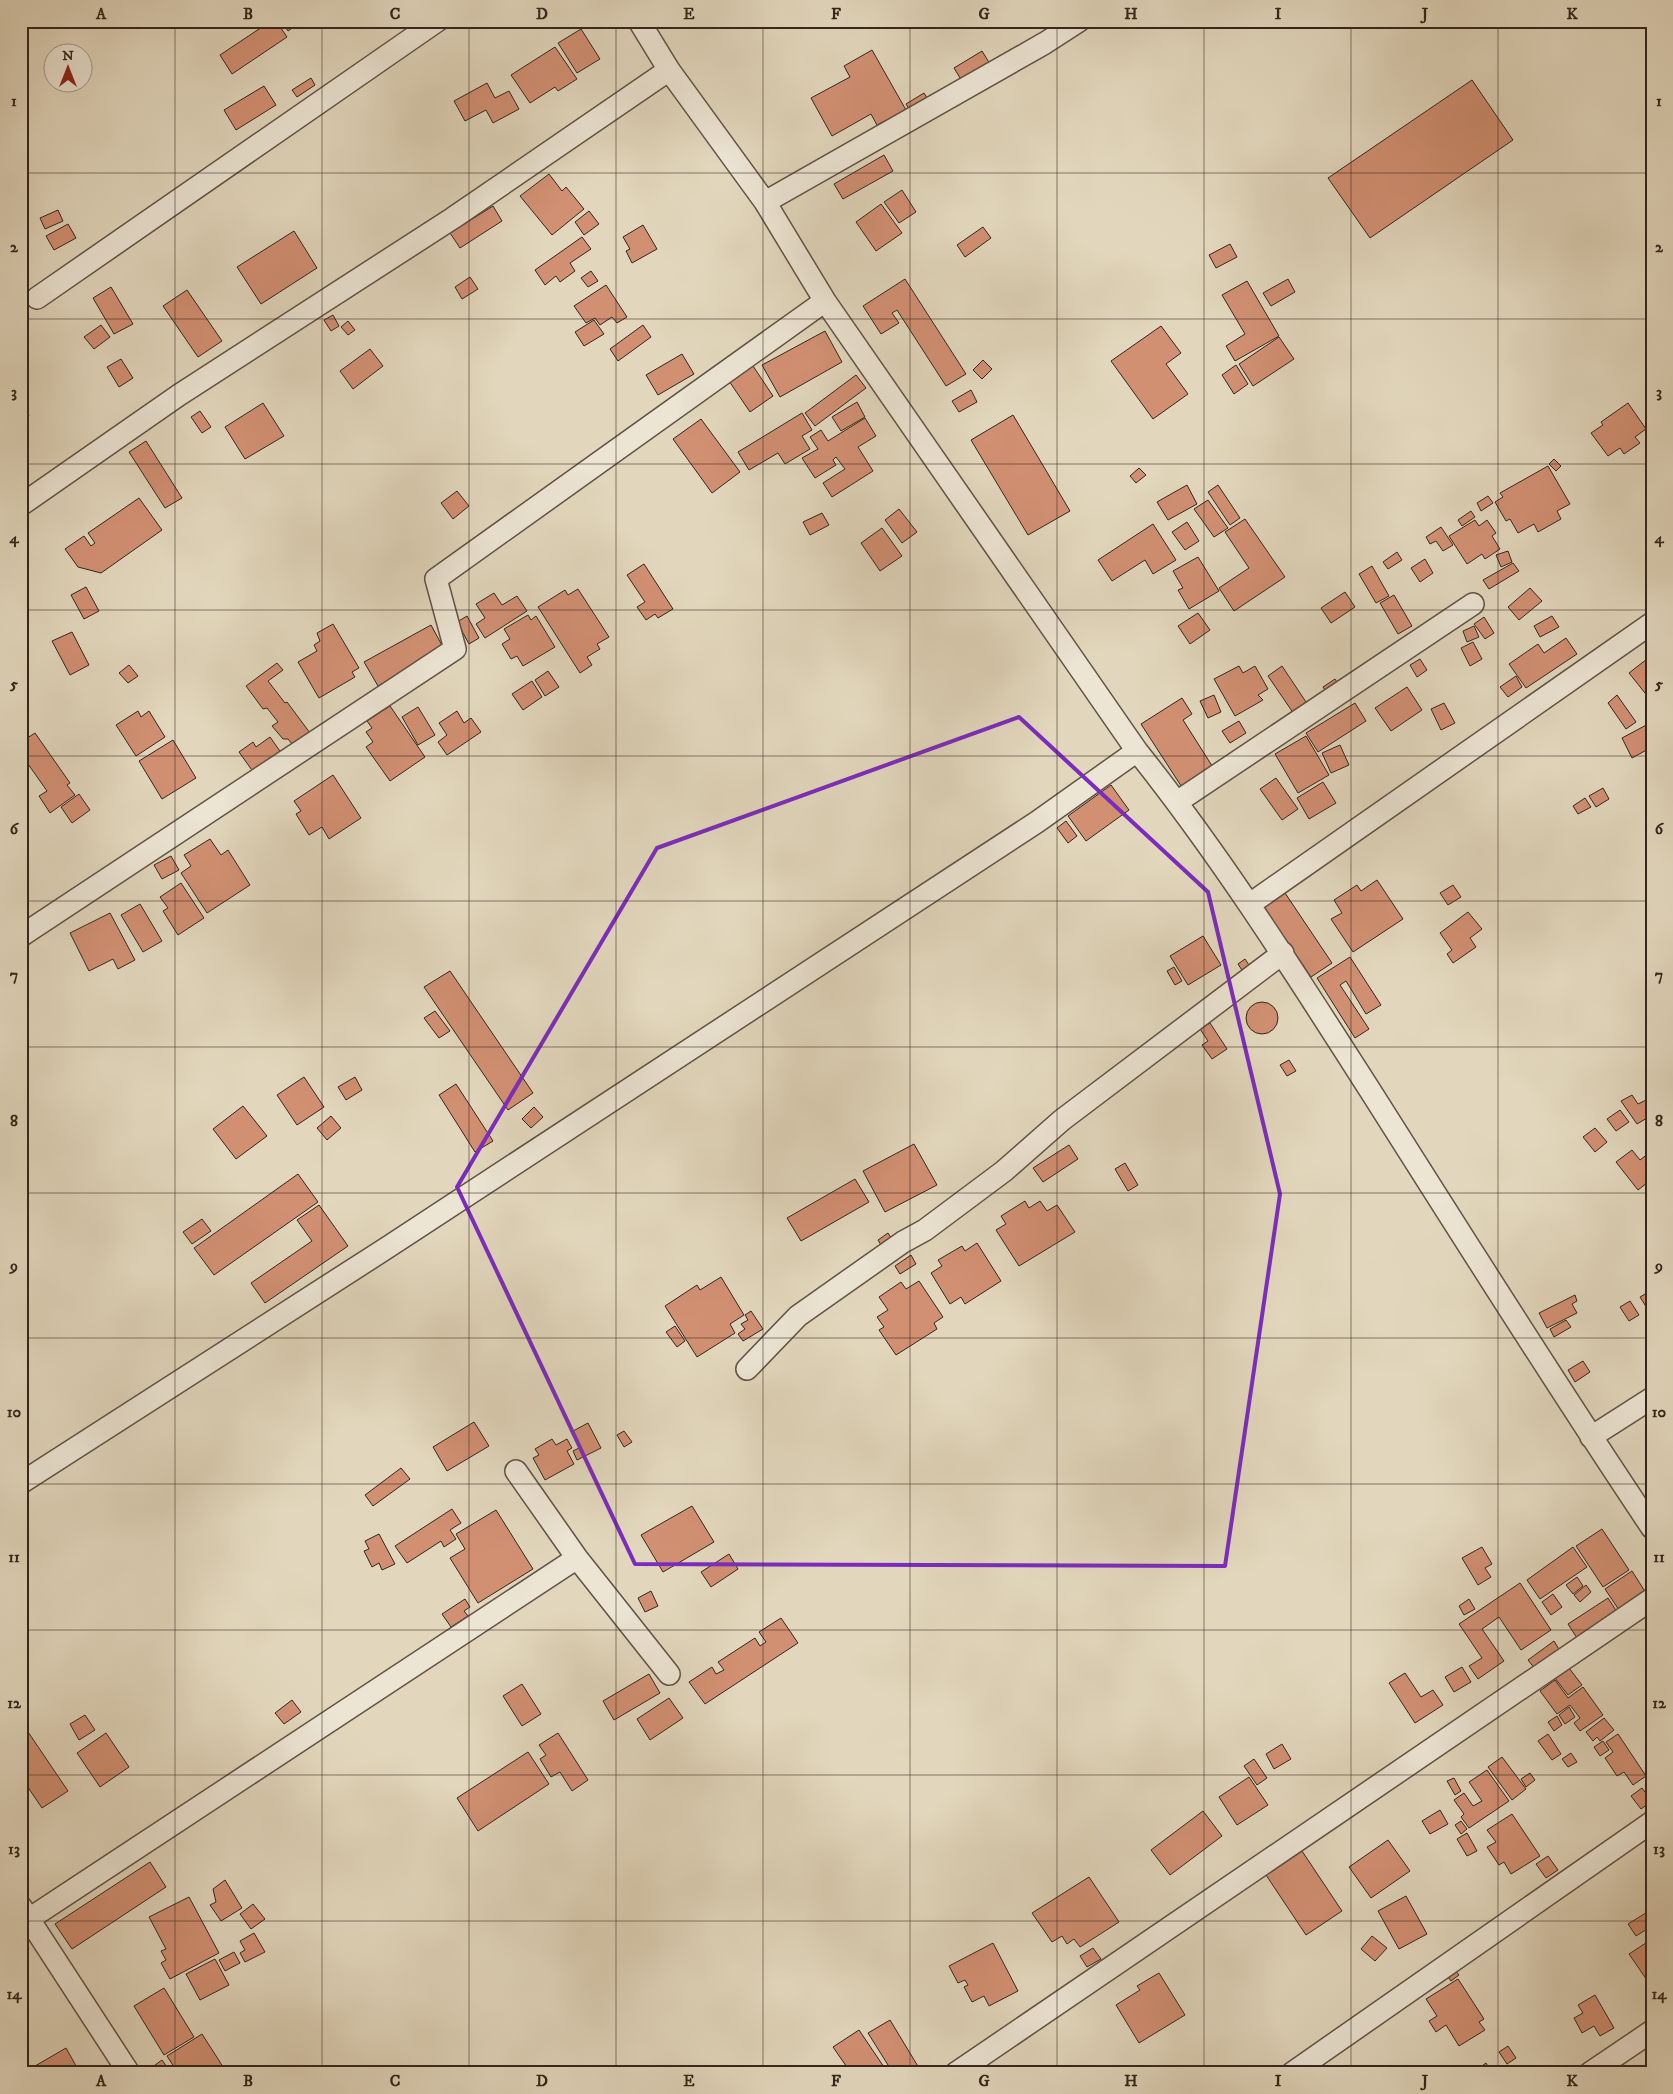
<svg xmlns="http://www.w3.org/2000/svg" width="1673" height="2094" font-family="'IM FELL DW Pica',serif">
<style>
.building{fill:#d29073;stroke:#34251d}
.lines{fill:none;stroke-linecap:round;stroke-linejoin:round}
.minor-casing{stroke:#605245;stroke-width:24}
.minor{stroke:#ece5d4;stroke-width:21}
.marked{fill:none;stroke:#7b2cbf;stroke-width:4;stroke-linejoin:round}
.grid{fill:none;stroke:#34251d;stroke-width:1;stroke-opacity:0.55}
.neatline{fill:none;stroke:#34251d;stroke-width:2}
.grid-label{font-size:16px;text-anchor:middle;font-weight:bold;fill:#34251d}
</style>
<rect width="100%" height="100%" fill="#e2d7bd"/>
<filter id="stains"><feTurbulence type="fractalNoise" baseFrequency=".004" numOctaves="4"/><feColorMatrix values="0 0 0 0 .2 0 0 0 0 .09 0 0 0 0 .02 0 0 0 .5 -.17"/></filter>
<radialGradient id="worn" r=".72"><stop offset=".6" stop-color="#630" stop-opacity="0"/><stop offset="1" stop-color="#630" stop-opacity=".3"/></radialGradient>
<path class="building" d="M271,21H276L287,37L232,74L220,55Z
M281,21H302L288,31Z
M581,29L600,59L577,73L558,43Z
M555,47L577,79L558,91L555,87L530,103L511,75Z
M872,50L906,110L877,125L871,114L832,136L811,98L850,77L844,66Z
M982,51L990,64L962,81L954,68Z
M311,78L315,85L297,97L292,90Z
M1472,80L1513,140L1370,238L1328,178Z
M487,83L495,98L509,91L519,109L493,123L486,110L465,121L454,101Z
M264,86L276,105L236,130L224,110Z
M924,93L930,103L912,114L906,104Z
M884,155L893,171L843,199L834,184Z
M549,174L562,191L566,187L584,209L552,235L520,196Z
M902,190L916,212L899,223L884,202Z
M881,204L902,233L876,251L856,222Z
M493,206L502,221L460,248L450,233Z
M58,210L63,221L45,229L40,218Z
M589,211L599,224L584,235L575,222Z
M68,224L76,238L54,250L46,236Z
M643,225L657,249L632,263L626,251L630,249L623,237Z
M983,227L991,238L965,257L957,245Z
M294,231L317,268L261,304L237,267Z
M582,237L591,249L570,263L575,271L560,282L556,276L545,285L535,270Z
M1230,244L1237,257L1216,268L1209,255Z
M591,271L598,281L588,287L581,278Z
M470,277L478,289L462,299L455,287Z
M905,279L966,374L946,386L897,310L892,313L899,323L881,334L863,306Z
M1288,279L1295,292L1271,306L1263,293Z
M1247,281L1279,336L1235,361L1226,346L1245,334L1222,295Z
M606,285L627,317L617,323L612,317L600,325L595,318L586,323L574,306Z
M111,287L133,324L114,334L93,298Z
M187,290L222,341L198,357L163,306Z
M333,315L339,326L331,331L324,320Z
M594,320L604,334L584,346L575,332Z
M348,321L355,330L348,335L341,327Z
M101,325L110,337L94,349L84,337Z
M643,325L651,337L618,361L610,349Z
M1161,326L1181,353L1166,364L1188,394L1153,419L1111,361Z
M825,331L842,362L780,397L762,365Z
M1279,337L1294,359L1253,386L1239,364Z
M370,349L383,366L353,389L340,371Z
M682,354L694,374L658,395L646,375Z
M121,359L133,378L119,387L107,367Z
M983,360L992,369L982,379L973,370Z
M1236,365L1248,384L1234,394L1222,375Z
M753,366L773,396L750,412L729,381Z
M856,375L866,388L815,426L805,413Z
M971,390L977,402L959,412L952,401Z
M21,402L29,416L21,420Z
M857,402L865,417L841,431L832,417Z
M263,403L284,436L245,459L225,427Z
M1628,403L1646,429L1635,437L1640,443L1624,454L1620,448L1608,456L1591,433L1603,425L1601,422Z
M200,411L211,427L202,433L191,417Z
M802,413L812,430L802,436L810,449L785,464L778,453L749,470L738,452Z
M1013,415L1070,511L1028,535L971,440Z
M865,418L876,436L858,447L873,471L832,497L823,483L845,469L836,457L833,460L836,465L815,478L802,458L818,449L810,437L821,430L828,441Z
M701,419L740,472L712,493L673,439Z
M146,441L182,498L165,508L129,452Z
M1554,459L1561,466L1556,471L1549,464Z
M1548,466L1570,504L1557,511L1561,519L1538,532L1534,524L1518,533L1510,519L1506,521L1495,502L1503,497L1500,493Z
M1139,468L1146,475L1136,483L1130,476Z
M1187,485L1197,504L1168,520L1157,502Z
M1218,485L1240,518L1230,525L1208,492Z
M457,491L469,506L453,519L441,503Z
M1488,496L1493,503L1481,511L1477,503Z
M139,498L162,530L101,573L78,567L65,549L84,536L91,546L95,543L88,533Z
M1208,500L1228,528L1214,537L1194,509Z
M899,509L917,532L902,543L885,520Z
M1471,511L1475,517L1462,526L1458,520Z
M822,513L829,525L810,535L803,522Z
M1245,519L1285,577L1234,611L1219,588L1249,568L1225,532Z
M1475,520L1479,526L1487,520L1496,533L1492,536L1500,549L1485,559L1482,554L1467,564L1449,536Z
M1187,522L1199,541L1185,550L1172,532Z
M1153,524L1176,560L1153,574L1145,560L1112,581L1098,560Z
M1441,527L1453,545L1443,551L1436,541L1430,544L1426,537Z
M882,528L902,556L880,571L861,543Z
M1508,551L1512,562L1501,567L1496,555Z
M1397,552L1402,560L1388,569L1383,562Z
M1198,557L1219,591L1189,609L1178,590L1183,588L1173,571Z
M1425,559L1433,573L1420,582L1411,568Z
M1513,563L1519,571L1489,589L1483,580Z
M644,564L673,609L658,618L655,614L646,620L637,607L645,602L627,575Z
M1372,566L1389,596L1376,603L1359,574Z
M86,587L99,611L84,619L71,595Z
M1530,588L1542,601L1519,620L1508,607Z
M578,589L609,637L597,644L600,649L587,657L592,665L580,673L538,607L565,590L568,595Z
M1345,592L1355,607L1331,623L1321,608Z
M494,593L502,605L517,596L527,611L485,638L476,624L485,618L476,604Z
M1394,595L1412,626L1398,634L1380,603Z
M1198,613L1210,630L1190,644L1178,626Z
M528,615L531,620L536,616L555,647L523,666L517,656L511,659L502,644L510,639L504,629Z
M467,616L479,638L469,644L457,622Z
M1552,616L1559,627L1540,637L1534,626Z
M1484,617L1494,633L1485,639L1474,624Z
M333,624L359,668L352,672L355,677L319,698L298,662L317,651L314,645L320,641L317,633Z
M431,625L444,649L378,686L364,662Z
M1474,626L1479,637L1467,642L1463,631Z
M72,632L89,665L70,675L52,641Z
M1566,638L1577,654L1526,688L1509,664L1538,644L1544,653Z
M1473,642L1482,659L1470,666L1461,648Z
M1420,659L1427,670L1417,677L1410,665Z
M1647,659L1652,664V696L1649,698L1629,673Z
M277,663L283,670L268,681L285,703L287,702L310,733L293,745L288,739H283L272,726L278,722L267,708L263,709L246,686Z
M129,665L138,676L128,683L119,673Z
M1239,666L1243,673L1255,666L1268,689L1258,695L1263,700L1235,716L1214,679Z
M1282,666L1310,708L1296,717L1268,676Z
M548,671L559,687L545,696L535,680Z
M1516,676L1522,687L1508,697L1500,687Z
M1335,679L1341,688L1329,696L1323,687Z
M532,681L542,697L523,710L512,694Z
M1407,687L1422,710L1391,731L1375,708Z
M1214,695L1221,712L1208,718L1200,701Z
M1617,695L1636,722L1626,729L1608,703Z
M1182,698L1192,714L1183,720L1216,772L1185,792L1141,724Z
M1355,703L1366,721L1318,752L1306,733Z
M1444,703L1455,723L1441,730L1431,709Z
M390,706L425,757L390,781L366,747L373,742L366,732L372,728L367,721Z
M418,707L435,735L418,745L402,717Z
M138,711L141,717L149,711L165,737L136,756L116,725Z
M457,711L464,723L471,718L481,732L447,755L438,742L447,735L439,723Z
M1239,721L1246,733L1230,743L1222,731Z
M1652,722V747L1632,758L1622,738Z
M35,733L70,783L67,785L75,795L50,813L39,796L47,791L21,754V742Z
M1306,736L1329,775L1298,793L1275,754Z
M270,737L282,754L254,773L239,752L253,742L256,747Z
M173,740L196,778L162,799L139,761Z
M1340,745L1349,765L1331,773L1322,753Z
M333,775L361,818L329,839L322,827L309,835L296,814L301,811L294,801Z
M1276,778L1298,809L1282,820L1260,789Z
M1323,782L1336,803L1309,819L1297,798Z
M1111,785L1129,810L1086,841L1068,816Z
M1603,788L1609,799L1596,807L1589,796Z
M79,794L90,810L72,823L61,807Z
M1585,798L1591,807L1578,814L1573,806Z
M1066,821L1077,836L1068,843L1057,828Z
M210,839L221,855L228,850L250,885L207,913L181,873L191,866L184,855Z
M171,856L179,870L162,879L154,865Z
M1377,880L1403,919L1353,952L1331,919L1342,913L1334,900L1357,885L1361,891Z
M181,883L204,918L178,935L163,911L168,908L160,897Z
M1453,885L1461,897L1448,905L1440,893Z
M1281,887L1332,963L1311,977L1260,901Z
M140,904L162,941L143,952L121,915Z
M1468,912L1482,929L1470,938L1476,947L1453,963L1447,954L1452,950L1440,933Z
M110,913L135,960L118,969L113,959L89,971L70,933Z
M1203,936L1221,965L1188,985L1170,956Z
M1350,957L1381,1005L1366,1014L1346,981L1340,985L1369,1029L1355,1038L1317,978Z
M1245,959L1253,971L1245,975L1238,964Z
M1174,967L1182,981L1175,985L1167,971Z
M450,971L533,1093L508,1110L424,987Z
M1246 1018a16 16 0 1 1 32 0a16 16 0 1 1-32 0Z
M435,1011L450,1031L439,1038L424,1018Z
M1210,1023L1227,1049L1212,1059L1202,1045L1208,1041L1200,1029Z
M1289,1060L1296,1071L1287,1076L1280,1065Z
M304,1077L324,1107L297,1125L277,1095Z
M355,1077L362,1090L346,1100L338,1087Z
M456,1084L493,1141L475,1152L439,1095Z
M1632,1095L1638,1104L1652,1097V1115L1637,1124L1621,1101Z
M243,1106L267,1136L236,1159L213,1129Z
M534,1107L543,1117L531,1128L522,1119Z
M1620,1110L1629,1122L1616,1131L1607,1119Z
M331,1116L341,1128L327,1140L317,1128Z
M1595,1128L1607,1142L1595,1152L1583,1137Z
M914,1144L937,1185L885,1212L863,1171Z
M1069,1145L1078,1159L1043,1182L1033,1168Z
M1632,1150L1640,1160L1649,1153L1652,1156V1179L1638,1190L1616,1162Z
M1125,1163L1138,1185L1128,1191L1115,1169Z
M298,1174L318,1202L214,1275L194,1248Z
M855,1179L869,1202L801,1241L787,1218Z
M1025,1201L1029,1208L1040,1201L1047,1211L1057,1205L1075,1232L1019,1266L996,1230L1006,1224L1001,1216Z
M319,1205L348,1246L265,1303L251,1283L312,1241L297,1220Z
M202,1219L211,1231L192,1244L183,1232Z
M888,1233L893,1241L883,1248L878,1240Z
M977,1243L1001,1281L965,1304L961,1297L950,1304L931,1273L942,1266L938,1260L962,1246L965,1251Z
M911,1255L916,1264L900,1274L895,1266Z
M721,1277L744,1315L730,1324L735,1333L697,1357L665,1306L697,1285L700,1290Z
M919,1281L943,1317L934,1323L937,1329L896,1355L879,1330L884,1327L877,1317L888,1310L879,1297L901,1282L906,1289Z
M1652,1290V1316L1640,1297Z
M1575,1295L1577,1301L1572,1304L1577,1313L1547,1328L1539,1313Z
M1630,1301L1639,1315L1629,1321L1620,1307Z
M751,1311L763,1329L743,1341L738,1334L745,1329L741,1324L748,1320L745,1315Z
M1566,1320L1571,1327L1554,1337L1550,1329Z
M675,1326L685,1341L677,1347L666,1332Z
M1583,1361L1590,1372L1575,1382L1568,1370Z
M474,1422L489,1446L447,1471L433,1447Z
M588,1423L601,1448L577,1460L573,1451L581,1447L573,1431Z
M624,1431L632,1442L624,1447L617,1435Z
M552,1439L556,1445L567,1439L572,1448L567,1451L574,1464L545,1480L533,1458L539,1455L535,1449Z
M401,1468L410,1479L373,1506L365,1495Z
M692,1506L714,1542L663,1572L641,1535Z
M452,1509L461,1523L450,1530L456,1539L444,1547L441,1541L407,1563L395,1546Z
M496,1510L533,1569L478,1603L450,1558L465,1549L456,1534Z
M1602,1529L1629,1570L1603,1587L1576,1546Z
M379,1534L395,1564L382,1570L379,1563L372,1567L364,1551L369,1549L365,1541Z
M1482,1547L1492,1564L1485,1568L1491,1577L1478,1585L1462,1558Z
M1573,1547L1587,1567L1540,1599L1527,1580Z
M729,1554L738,1569L711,1587L701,1572Z
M1632,1571L1646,1593L1619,1610L1605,1589Z
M1577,1577L1583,1586L1573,1594L1566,1585Z
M1520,1583L1551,1630L1521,1650L1499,1617L1482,1629L1504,1661L1478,1679L1469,1666L1482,1658L1459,1624Z
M1586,1585L1591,1592L1580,1602L1574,1595Z
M651,1591L658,1606L645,1612L638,1598Z
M1553,1594L1562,1607L1551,1615L1542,1602Z
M1608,1598L1617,1612L1577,1638L1568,1624Z
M465,1599L470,1607L464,1611L468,1616L451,1627L442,1614Z
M1469,1599L1475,1609L1464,1615L1459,1606Z
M781,1618L798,1643L705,1704L689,1682L712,1667L716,1674L724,1670L718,1662L755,1638L760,1646L766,1642L759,1632Z
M1554,1641L1560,1651L1535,1669L1528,1660Z
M1462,1667L1471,1682L1454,1692L1445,1677Z
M1569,1668L1582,1685L1568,1695L1555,1678Z
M1405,1673L1421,1697L1433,1690L1443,1705L1415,1723L1389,1683Z
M649,1674L660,1693L614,1720L603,1701Z
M1555,1680L1568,1698L1583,1687L1603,1715L1580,1731L1574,1723L1580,1718L1570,1705L1557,1714L1540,1691Z
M522,1684L541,1714L522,1726L503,1696Z
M669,1698L683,1718L650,1740L637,1719Z
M292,1700L301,1712L284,1724L275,1713Z
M1569,1707L1575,1717L1565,1724L1559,1715Z
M85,1715L95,1730L79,1740L70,1724Z
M1557,1716L1562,1725L1554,1731L1548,1722Z
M1604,1718L1614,1730L1600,1741L1597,1737L1593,1741L1586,1732Z
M24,1726L68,1791L42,1808L21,1777V1728Z
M106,1733L129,1767L100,1787L77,1753Z
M558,1733L588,1780L572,1791L560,1772L551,1777L540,1759L546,1755L539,1745Z
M1548,1734L1561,1754L1552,1760L1538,1741Z
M1618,1734L1646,1776L1633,1785L1624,1772L1617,1776L1605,1758L1613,1752L1606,1742Z
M1603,1741L1609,1750L1600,1756L1594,1747Z
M1282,1744L1291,1759L1274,1769L1266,1754Z
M528,1752L549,1784L478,1831L457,1798Z
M1571,1753L1577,1762L1568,1767L1562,1759Z
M1502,1757L1526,1789L1512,1800L1488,1767Z
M1254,1759L1267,1778L1257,1785L1244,1766Z
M1487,1770L1509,1801L1469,1828L1461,1817L1464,1814L1454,1800L1464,1793L1473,1806L1482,1801L1469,1782Z
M1530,1773L1535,1780L1526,1787L1521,1779Z
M1249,1777L1268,1805L1237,1825L1219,1797Z
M1454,1778L1461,1791L1455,1795L1447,1781Z
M1642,1788L1648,1796L1652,1793V1801L1641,1809L1631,1796Z
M1440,1810L1448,1824L1430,1834L1422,1821Z
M1203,1811L1222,1836L1170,1875L1151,1850Z
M1512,1814L1540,1856L1511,1874L1504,1862L1499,1865L1487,1847L1496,1842L1487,1830Z
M1461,1821L1467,1829L1461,1834L1455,1825Z
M1467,1833L1477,1851L1467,1856L1457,1839Z
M1388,1840L1410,1871L1371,1898L1349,1867Z
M1302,1851L1342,1911L1306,1935L1266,1875Z
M1548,1856L1558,1870L1546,1878L1536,1864Z
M150,1862L166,1887L72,1949L55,1924Z
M1089,1877L1119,1922L1080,1947L1074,1939L1067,1944L1062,1936L1052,1942L1032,1913Z
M225,1880L242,1908L221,1921L210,1905L216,1902L213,1889Z
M1406,1896L1427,1934L1399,1949L1378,1911Z
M189,1897L219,1953L170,1979L161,1963L166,1960L161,1951L166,1949L149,1917Z
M253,1904L265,1919L251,1929L240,1914Z
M1649,1911L1652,1914V1926L1636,1936L1628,1924Z
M254,1933L265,1952L245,1962L240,1953L245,1950L240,1941Z
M1372,1936L1387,1948L1375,1961L1361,1949Z
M1652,1939V1985L1651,1986L1629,1954Z
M993,1943L1018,1991L989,2006L984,1996L972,2002L964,1987L968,1985L965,1980L958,1983L949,1966Z
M1093,1948L1101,1959L1087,1967L1080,1956Z
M234,1952L240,1963L225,1971L219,1960Z
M215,1959L229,1985L200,2000L186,1974Z
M1454,1969L1459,1975L1451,1981L1446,1974Z
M1159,1973L1185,2015L1139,2043L1116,2005L1140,1990L1137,1986Z
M1458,1979L1484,2019L1479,2022L1485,2030L1459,2046L1446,2025L1436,2032L1429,2021L1437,2016L1426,1999Z
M164,1988L194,2037L164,2055L134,2006Z
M1595,1995L1614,2028L1600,2036L1594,2026L1582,2033L1574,2018L1583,2013L1578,2005Z
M890,2020L922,2073H893L868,2033Z
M859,2030L888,2073H851L833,2047Z
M202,2034L227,2073H178L167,2056Z
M1508,2046L1516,2058L1507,2064L1499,2052Z
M66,2048L80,2073H23Z
M162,2060L171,2073H144Z
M1486,2063L1490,2070L1487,2073H1472Z
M1508,2065L1512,2073H1494Z"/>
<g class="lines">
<g class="minor-casing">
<path id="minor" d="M639,21L669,70L765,202L825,301L1137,751C1224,860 1298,978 1373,1095C1465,1240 1556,1385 1652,1528
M765,202L1045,43L1079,21
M37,298L437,21
M21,505L179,395L453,218L669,70
M1177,802L1473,604
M1250,904L1652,623
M21,936L455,649L436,579L825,301
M747,1369L798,1316L903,1242L925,1230L1004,1171L1062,1120L1283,953
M1591,1437L1652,1398
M516,1471L577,1558L669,1674
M21,1483L385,1249L1037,822L1137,751
M21,1907L129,2073
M29,1919L577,1558
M956,2073L1652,1599
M1292,2073L1652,1822
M1590,2073L1652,2031"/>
</g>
<use href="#minor" class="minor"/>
</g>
<path class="marked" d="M1019,717L1208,892L1280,1194L1225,1566L635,1564L457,1187L657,848Z"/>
<path class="grid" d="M175,21V2073M322,21V2073M469,21V2073M616,21V2073M763,21V2073M910,21V2073M1057,21V2073M1204,21V2073M1351,21V2073M1498,21V2073M21,173H1652M21,319H1652M21,464H1652M21,610H1652M21,756H1652M21,901H1652M21,1047H1652M21,1193H1652M21,1338H1652M21,1484H1652M21,1630H1652M21,1775H1652M21,1921H1652"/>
<rect width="1673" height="2094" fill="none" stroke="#e2d7bd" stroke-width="55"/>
<g transform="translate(68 68)"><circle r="24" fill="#ece5d4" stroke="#a2988b"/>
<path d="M0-4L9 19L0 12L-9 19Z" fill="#8f2418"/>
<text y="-8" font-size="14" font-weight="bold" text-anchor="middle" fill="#34251d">N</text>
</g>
<rect x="28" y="28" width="1618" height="2038" class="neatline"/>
<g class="grid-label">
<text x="101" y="19">A</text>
<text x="248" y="19">B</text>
<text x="395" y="19">C</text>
<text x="542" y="19">D</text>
<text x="689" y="19">E</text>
<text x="836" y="19">F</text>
<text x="984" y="19">G</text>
<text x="1131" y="19">H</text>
<text x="1278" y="19">I</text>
<text x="1425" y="19">J</text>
<text x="1572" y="19">K</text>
<text x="14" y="106">1</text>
<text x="1659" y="106">1</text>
<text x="14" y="252">2</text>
<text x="1659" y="252">2</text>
<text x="14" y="397">3</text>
<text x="1659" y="397">3</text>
<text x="14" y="543">4</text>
<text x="1659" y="543">4</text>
<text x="14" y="689">5</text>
<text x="1659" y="689">5</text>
<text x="14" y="834">6</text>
<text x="1659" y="834">6</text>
<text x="14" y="980">7</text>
<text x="1659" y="980">7</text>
<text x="14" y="1126">8</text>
<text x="1659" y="1126">8</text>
<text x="14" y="1271">9</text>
<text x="1659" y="1271">9</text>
<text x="14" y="1417">10</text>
<text x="1659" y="1417">10</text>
<text x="14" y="1562">11</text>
<text x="1659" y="1562">11</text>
<text x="14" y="1708">12</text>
<text x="1659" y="1708">12</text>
<text x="14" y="1854">13</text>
<text x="1659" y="1854">13</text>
<text x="14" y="1999">14</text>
<text x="1659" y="1999">14</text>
<text x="101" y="2086">A</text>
<text x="248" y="2086">B</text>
<text x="395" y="2086">C</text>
<text x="542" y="2086">D</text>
<text x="689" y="2086">E</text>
<text x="836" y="2086">F</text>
<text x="984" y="2086">G</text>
<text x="1131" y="2086">H</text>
<text x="1278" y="2086">I</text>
<text x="1425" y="2086">J</text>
<text x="1572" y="2086">K</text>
</g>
<rect width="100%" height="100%" filter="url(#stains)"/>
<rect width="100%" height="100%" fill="url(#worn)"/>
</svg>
